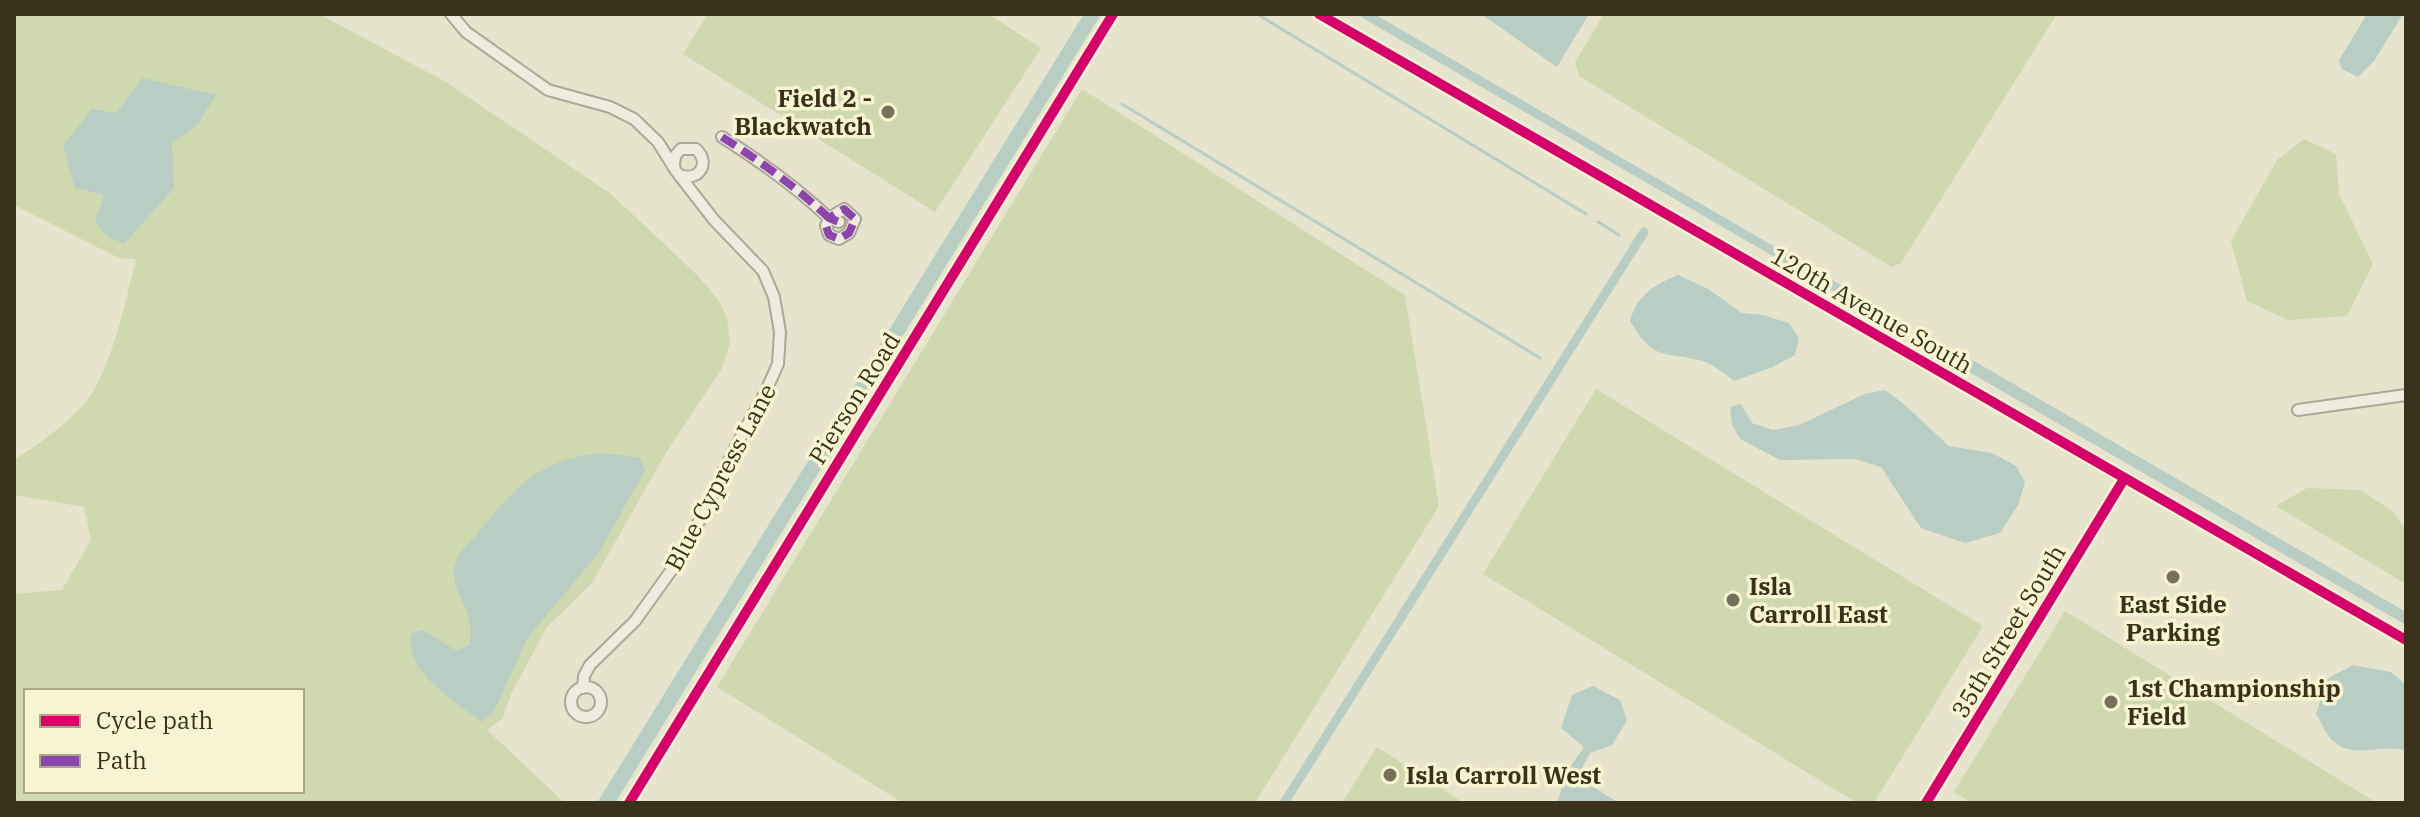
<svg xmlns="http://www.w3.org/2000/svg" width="2420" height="817" font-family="'IBM Plex Serif',serif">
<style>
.green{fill:#cfd8ae;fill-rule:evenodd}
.water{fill:#b8cdc4}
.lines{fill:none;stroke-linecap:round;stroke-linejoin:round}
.stream{stroke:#b8cdc4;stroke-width:3}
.canal{stroke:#b8cdc4;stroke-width:9}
.minor-casing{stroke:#aba896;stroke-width:14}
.minor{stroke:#eeecde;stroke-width:10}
.quiet{stroke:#8e44ad;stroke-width:8;stroke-dasharray:16 8;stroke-linecap:butt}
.cycleway-casing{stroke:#f7f4d2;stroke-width:15}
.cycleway{stroke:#d6006c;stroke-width:10}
.poi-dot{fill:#76705a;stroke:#f7f4d2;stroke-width:3}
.labels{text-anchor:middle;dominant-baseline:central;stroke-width:7;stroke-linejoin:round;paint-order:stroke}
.poi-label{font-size:24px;font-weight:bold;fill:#3a311d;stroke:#f7f4d2;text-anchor:start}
.street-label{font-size:24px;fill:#3a311d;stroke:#f7f4d2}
</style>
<rect width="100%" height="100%" fill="#e6e4cc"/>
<path class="green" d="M14,14H319L446,82L611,194L696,274L718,299L727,318L730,343L722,368L667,451L592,583L547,627L512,692L502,719L487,730L565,803H14V594L62,590L91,540L84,507L14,495V460C39,444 79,416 94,390C116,350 125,303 136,259L119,258L14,205ZM26,691H302V791H26Z
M708,14H988L1041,48L935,212L683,54Z
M1604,14H2057L1901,263L1892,267L1579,76L1575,62Z
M1082,89L1405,295L1439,506L1255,803H903L717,687Z
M2304,139L2336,154L2339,194L2373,264L2347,316L2288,320L2247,301L2231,241L2277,160Z
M1596,389L1983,626L1874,803H1857L1483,574Z
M2307,488L2360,490L2394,512L2406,531V584L2276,506Z
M2065,611L2377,803H1972L1954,792Z
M1377,747L1464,803H1342Z"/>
<path class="water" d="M1084,14H1101L615,803H597Z
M1481,14H1589L1557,67Z
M2367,14H2403L2374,61L2358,77L2342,69L2339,60Z
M142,78L216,95L198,124L172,143L174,188L124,244L107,236L95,221L104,195L75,188L63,145L92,109L116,113Z
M1678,275L1708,289L1742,313L1763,315L1789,323L1799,338L1795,355L1773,367L1734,381C1725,374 1713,364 1702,361C1663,350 1655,363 1630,321C1637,295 1654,285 1678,275Z
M1937,342L1943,343L2406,612V625L1938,354L1933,348Z
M1885,390L1905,405L1949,446L1992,453L2016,466L2025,482L2018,505L2000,533L1965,543L1921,528L1881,467L1855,459L1780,460L1740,439L1732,425L1730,407L1741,404L1752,423L1773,430L1799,425L1865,394Z
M603,453L640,458L645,470L598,554L528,637L494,711L482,722C457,703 401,670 412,633L423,630L457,651L469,645C477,614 456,601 454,574C452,557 468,544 478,533C516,486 539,459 603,453Z
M2353,665L2391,672L2406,685V751C2382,742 2357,761 2333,741C2326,735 2321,721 2316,714L2327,679Z
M1593,686L1620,700L1627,720L1612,745L1590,753L1581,770L1588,784L1619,803H1557L1568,770L1584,747L1561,728L1572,695Z"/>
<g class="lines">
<path class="stream" d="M1257,14L1586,214
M1122,104L1540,358
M1598,222L1619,235"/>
<path class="canal" d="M1365,14L1885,316
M1284,803L1644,232"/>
<g class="minor-casing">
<path id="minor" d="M451,14L466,32L548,90L610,107L634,119L658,142L676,171L714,220L763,271L774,297L780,332L778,364L765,393L737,444L683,554L635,621L590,665L584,676L583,688
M1319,14L2406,640
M722,137C760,161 796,187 829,218L826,226L829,235L839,239L849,233L855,219L844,209L829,218L839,222
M674,166L675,156L681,149H696C711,163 699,182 680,175
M2298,410L2406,395
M571 702a15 15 0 1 1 30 0a15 15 0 1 1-30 0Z
M629,803L1113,14
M1926,803L2124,479"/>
</g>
<use href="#minor" class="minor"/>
<path class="quiet" d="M722,137C760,161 796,187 829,218L826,226L829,235L839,239L849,233L855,219L844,209L829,218L839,222"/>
<g class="cycleway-casing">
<path id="cycleway" d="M1319,14L2406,640
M629,803L1113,14
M1926,803L2124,479"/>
</g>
<use href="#cycleway" class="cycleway"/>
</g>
<g class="poi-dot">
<circle cx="888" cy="112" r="8"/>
<circle cx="2173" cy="577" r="8"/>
<circle cx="1733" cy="600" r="8"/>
<circle cx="2111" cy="702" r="8"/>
<circle cx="1390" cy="775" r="8"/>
</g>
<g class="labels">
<g class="poi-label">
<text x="872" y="98" text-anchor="end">Field 2 -<tspan x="872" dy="28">Blackwatch</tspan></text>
<text x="1749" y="586">Isla<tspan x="1749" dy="28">Carroll East</tspan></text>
<text x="2173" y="604" text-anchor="middle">East Side<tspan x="2173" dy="28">Parking</tspan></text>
<text x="2127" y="688">1st Championship<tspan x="2127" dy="28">Field</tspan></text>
<text x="1406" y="775">Isla Carroll West</text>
</g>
<g class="street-label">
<text transform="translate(1872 310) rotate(30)">120th Avenue South</text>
<text transform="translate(854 398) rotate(-58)">Pierson Road</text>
<text transform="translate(720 477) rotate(-62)">Blue Cypress Lane</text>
<text transform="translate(2008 631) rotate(-59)">35th Street South</text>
</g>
</g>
<rect width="2420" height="817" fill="none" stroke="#3a311d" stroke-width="32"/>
<rect x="24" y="689" width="280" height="104" fill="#f7f4d2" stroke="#aba68a" stroke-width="2"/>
<rect x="40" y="715" width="40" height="12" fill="#d6006c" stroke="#aba68a" stroke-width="2"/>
<text x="96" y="729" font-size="24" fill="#3a311d">Cycle path</text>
<rect x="40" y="755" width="40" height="12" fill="#8e44ad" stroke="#aba68a" stroke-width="2"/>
<text x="96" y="769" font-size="24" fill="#3a311d">Path</text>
</svg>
